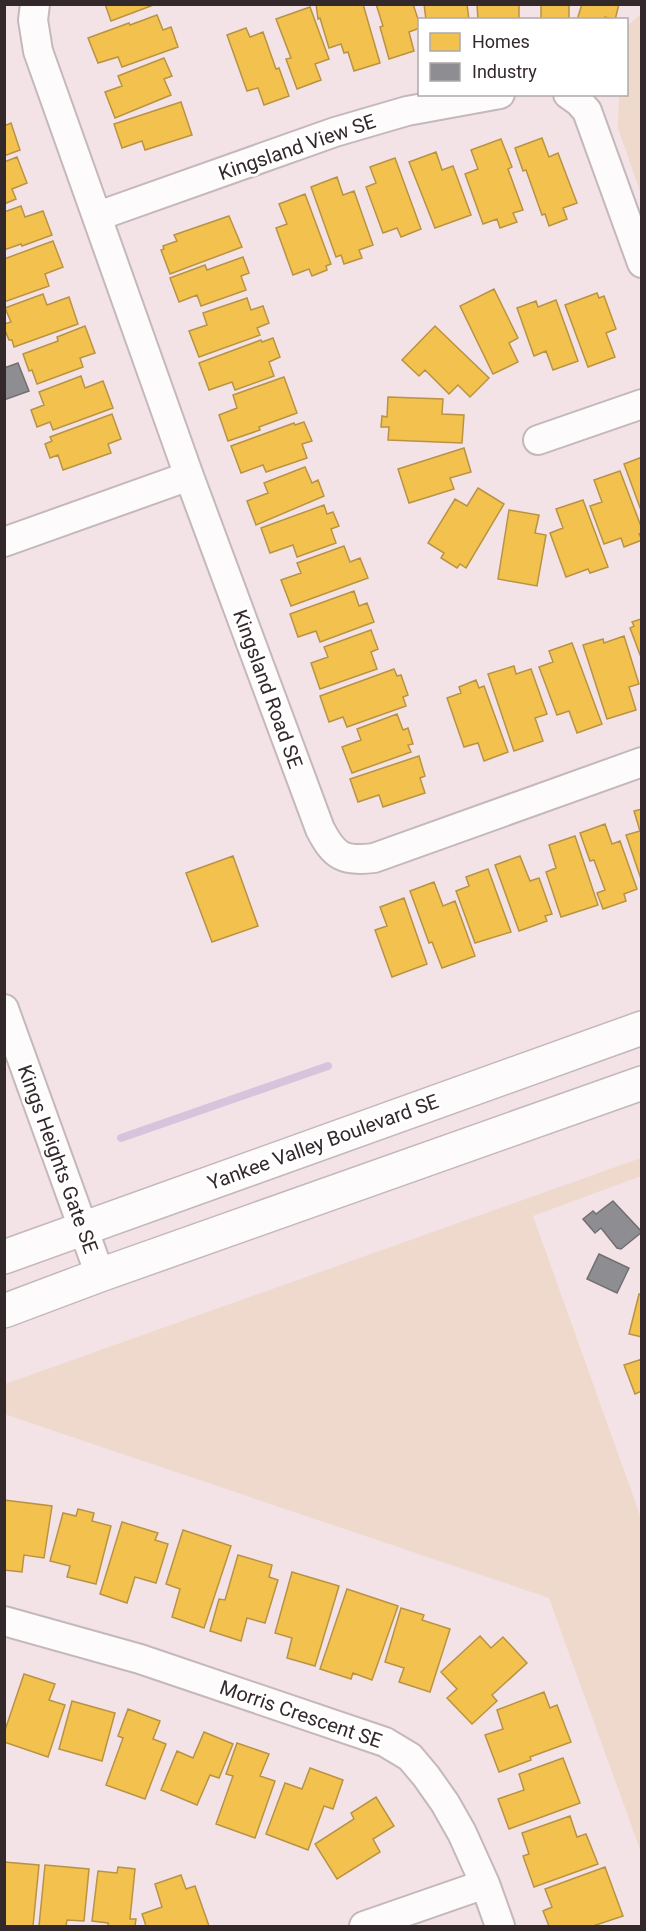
<svg xmlns="http://www.w3.org/2000/svg" width="646" height="1931" font-family="Roboto,sans-serif">
<style>
.green{fill:#efd8cc}
.homes{fill:#f2c14e;stroke:#b99343;stroke-width:1.5}
.industry{fill:#8d8d92;stroke:#726f73;stroke-width:1.5}
.lines{fill:none;stroke-linecap:round;stroke-linejoin:round}
.stream{stroke:#d6c4dc;stroke-width:8}
.street-casing{stroke:#c4b8ba;stroke-width:32}
.secondary-casing{stroke:#c4b8ba;stroke-width:36}
.street{stroke:#fdfbfb;stroke-width:28}
.secondary{stroke:#fdfbfb;stroke-width:33}
.labels{text-anchor:middle;dominant-baseline:central;stroke-width:6;stroke-linejoin:round;paint-order:stroke}
.street-label{font-size:20px;fill:#34292a;stroke:#fff}
</style>
<rect width="100%" height="100%" fill="#f3e3e6"/>
<path class="green" d="M641,14V194L618,128L619,95L626,94L627,26Z
M641,1158V1176L533,1216L641,1518V1852L549,1598L4,1414L5,1384Z"/>
<path class="homes" d="M105,4H156L111,21Z
M316,4H363L380,63L354,71L348,52L344,53L341,44L329,48L320,18L318,19Z
M376,4H413L420,25V28L409,32L414,51L389,59L380,27L383,26Z
M424,4H467L469,20H426Z
M477,4H519V19L478,20Z
M528,4H569V20H541V5Z
M582,4H619L615,20L605,17L604,20H577Z
M310,7L329,59L315,64L321,80L297,89L286,59L291,58L276,19Z
M157,15L163,30L171,27L178,47L122,67L118,57L98,63L88,38L129,23L130,25Z
M246,28L250,37L263,32L276,69L279,68L289,96L264,105L258,88L247,91L227,35Z
M164,58L172,76L164,79L171,95L115,118L105,92L122,86L118,76Z
M181,102L192,135L145,150L142,141L122,148L114,124Z
M11,123L20,150L4,156V126Z
M542,138L549,157L558,153L577,203L563,208L567,219L549,226L545,214L542,215L526,170L523,171L515,148Z
M501,139L512,167L508,169L523,210L513,213L517,222L500,228L497,219L483,224L465,174L478,169L471,150Z
M436,152L442,170L453,166L471,215L435,228L409,162Z
M17,157L27,183L12,189L16,199L4,204V162Z
M395,158L421,229L401,237L397,228L383,233L366,187L376,183L370,167Z
M337,177L343,195L354,191L373,245L359,250L362,258L344,264L341,255L336,257L311,187Z
M305,194L331,264L326,266L327,270L312,276L309,269L293,275L276,228L287,224L279,204Z
M21,206L25,217L43,211L52,235L22,246L21,244L4,250V212Z
M229,216L242,247L170,274L161,250L164,249L163,246L177,241L174,235Z
M53,241L63,267L45,274L49,286L4,302V259Z
M243,257L249,273L241,276L246,290L201,306L197,295L179,302L170,278L205,265L207,270Z
M494,289L518,338L509,343L518,362L493,374L460,306Z
M597,293L599,298L604,296L616,329L606,333L615,357L588,367L565,305Z
M43,294L47,305L69,297L78,324L14,347L12,340H9L4,328V324L11,322L5,308Z
M247,298L251,310L263,306L269,323L257,328L260,335L199,357L189,331L207,325L203,313Z
M556,300L578,361L553,370L546,351L534,356L517,308L536,301L538,307Z
M85,326L95,353L80,358L83,367L37,384L32,370L29,371L23,354L58,341L57,337Z
M435,326L489,378L470,397L458,385L449,394L425,370L419,376L402,360Z
M273,338L280,357L269,362L274,376L235,390L232,382L209,390L199,363L261,340L262,342Z
M81,376L85,388L103,381L113,408L53,430L50,422L37,427L31,410L44,405L39,392Z
M284,377L297,413L259,427L260,430L228,441L219,415L237,408L233,395Z
M388,397L443,399L442,414L464,415L462,443L388,440L389,427H381L382,416L387,417Z
M112,414L121,439L108,444L111,453L63,470L58,455L50,458L45,444L52,441L50,437Z
M304,422L312,441L302,444L307,458L266,472L263,465L241,473L231,446L294,423L295,425Z
M464,448L471,472L450,478L454,489L409,503L398,469Z
M642,457V513L624,464Z
M305,467L312,483L318,480L324,496L256,525L247,501L268,493L264,483Z
M620,471L642,529V533L639,534L642,540L624,547L621,538L604,544L590,506L602,502L594,480Z
M478,488L504,504L466,568L460,564L457,568L441,558L444,553L428,543L455,499L467,506Z
M583,500L608,567L590,573L588,569L566,577L550,533L563,528L556,509Z
M324,505L327,514L333,512L339,526L331,529L336,543L297,557L293,545L270,553L261,528Z
M509,510L539,515L535,533L546,535L537,586L498,579Z
M344,546L350,562L360,558L368,578L291,606L281,580L301,573L297,563Z
M354,591L359,606L367,603L374,622L320,642L316,631L298,637L290,614Z
M642,616V660L630,628L634,626L632,622L641,619Z
M371,630L378,649L371,652L377,669L320,689L311,663L328,657L324,647Z
M624,636L639,684L629,687L636,710L607,719L583,645L603,639L604,643Z
M572,643L602,724L577,733L569,711L557,715L539,667L553,662L549,651Z
M514,666L516,674L531,669L547,714L535,718L543,741L514,751L488,674Z
M394,669L397,676L401,675L408,695L403,697L406,706L347,727L343,717L329,722L320,696Z
M476,680L479,688L484,686L508,752L484,761L478,743L464,747L447,698L461,693L459,687Z
M397,714L403,730L408,728L413,744L408,745L411,752L352,773L342,747L361,740L357,729Z
M419,756L425,776L420,778L425,793L383,807L379,795L358,802L350,779Z
M642,809V882L626,835L640,831L634,811Z
M605,824L612,844L620,841L637,889L624,894L626,901L603,909L597,893L605,890L594,860L590,861L580,833Z
M575,836L598,905L561,917L546,872L556,868L549,845Z
M233,856L258,926L212,942L186,873Z
M520,856L530,881L539,878L552,914L545,916L547,921L519,931L495,865Z
M488,869L511,932L475,943L456,891L469,886L466,877Z
M434,882L443,906L455,901L475,956L442,968L432,942L429,943L410,891Z
M404,898L427,964L392,977L375,930L387,926L380,907Z
M639,1294L642,1295V1337L629,1334Z
M642,1359V1391L635,1394L624,1365Z
M4,1500L52,1506L44,1558L24,1555L22,1572L4,1570Z
M78,1509L94,1513L92,1521L111,1526L96,1584L67,1577L70,1566L50,1561L63,1513L76,1516Z
M122,1522L158,1533L155,1540L168,1544L156,1583L135,1577L127,1603L100,1594Z
M183,1530L231,1546L204,1628L172,1617L180,1589L166,1584Z
M238,1555L272,1565L269,1577L278,1580L265,1623L247,1618L241,1641L210,1631L219,1599L225,1600Z
M292,1572L339,1586L315,1666L287,1658L292,1638L275,1633Z
M347,1589L398,1606L372,1680L353,1673L351,1679L320,1669Z
M401,1608L424,1615L422,1620L450,1629L430,1692L399,1682L404,1668L385,1662Z
M480,1636L491,1648L503,1637L527,1663L492,1695L497,1701L472,1724L447,1698L457,1689L441,1672Z
M24,1674L55,1684L49,1700L65,1705L48,1757L4,1742V1733Z
M544,1692L550,1708L557,1705L571,1742L530,1757L531,1760L499,1772L485,1735L503,1729L497,1710Z
M72,1701L115,1713L102,1761L59,1749Z
M128,1709L160,1721L153,1739L166,1744L145,1799L106,1785L123,1738L118,1736Z
M204,1732L233,1744L219,1778L210,1775L197,1805L161,1790L177,1751L193,1758Z
M237,1743L269,1754L260,1776L275,1781L255,1838L216,1824L233,1776L226,1774Z
M563,1758L580,1803L509,1829L498,1799L524,1790L519,1774Z
M310,1768L343,1780L333,1809L324,1806L308,1850L266,1834L285,1783L302,1789Z
M376,1797L394,1826L373,1839L380,1852L337,1879L315,1844L354,1819L351,1813Z
M570,1816L577,1837L586,1834L598,1864L534,1887L523,1856L529,1854L522,1833Z
M4,1862L39,1865L33,1926H4Z
M45,1865L89,1869L84,1921L67,1920L66,1926H39Z
M118,1867L135,1869L130,1919H136L135,1926H108V1923L92,1921L98,1871L117,1873Z
M605,1867L623,1916L593,1926H549L543,1911L552,1907L545,1889Z
M181,1875L186,1889L195,1886L209,1926H146L142,1914L162,1907L155,1884Z"/>
<path class="industry" d="M18,363L29,391L4,400V368Z
M613,1201L642,1232L621,1249L617,1248L601,1228L595,1233L583,1219L593,1211L596,1214Z
M599,1254L629,1268L617,1293L587,1279Z"/>
<g class="lines">
<path class="stream" d="M121,1138L328,1066"/>
<g class="street-casing">
<path id="street" d="M35,4L33,20L38,51L189,476L320,829C334,856 343,862 374,858L642,762
M568,94L579,102L587,111L642,263
M98,216L335,132L407,111L500,94
M538,440L642,404
M4,542L189,476
M4,1009L100,1275
M4,1621L140,1659L385,1742L410,1757L426,1776L445,1803L462,1833L485,1884L500,1926
M364,1926L485,1884"/>
</g>
<g class="secondary-casing">
<path id="secondary" d="M4,1257L642,1028
M4,1311L100,1275L642,1083"/>
</g>
<use href="#street" class="street"/>
<use href="#secondary" class="secondary"/>
</g>
<g class="labels">
<g class="street-label">
<text transform="translate(297 147) rotate(-19)">Kingsland View SE</text>
<text transform="translate(268 689) rotate(70)">Kingsland Road SE</text>
<text transform="translate(323 1142) rotate(-20)">Yankee Valley Boulevard SE</text>
<text transform="translate(58 1159) rotate(70)">Kings Heights Gate SE</text>
<text transform="translate(301 1714) rotate(19)">Morris Crescent SE</text>
</g>
</g>
<rect width="646" height="1931" fill="none" stroke="#34292a" stroke-width="12"/>
<rect x="418" y="18" width="210" height="78" fill="#ffffff" stroke="#aea9aa" stroke-width="1.5"/>
<rect x="430" y="33" width="30" height="18" fill="#f2c14e" stroke="#aea9aa" stroke-width="1.5"/>
<text x="472" y="48" font-size="18" fill="#34292a">Homes</text>
<rect x="430" y="63" width="30" height="18" fill="#8d8d92" stroke="#aea9aa" stroke-width="1.5"/>
<text x="472" y="78" font-size="18" fill="#34292a">Industry</text>
</svg>
